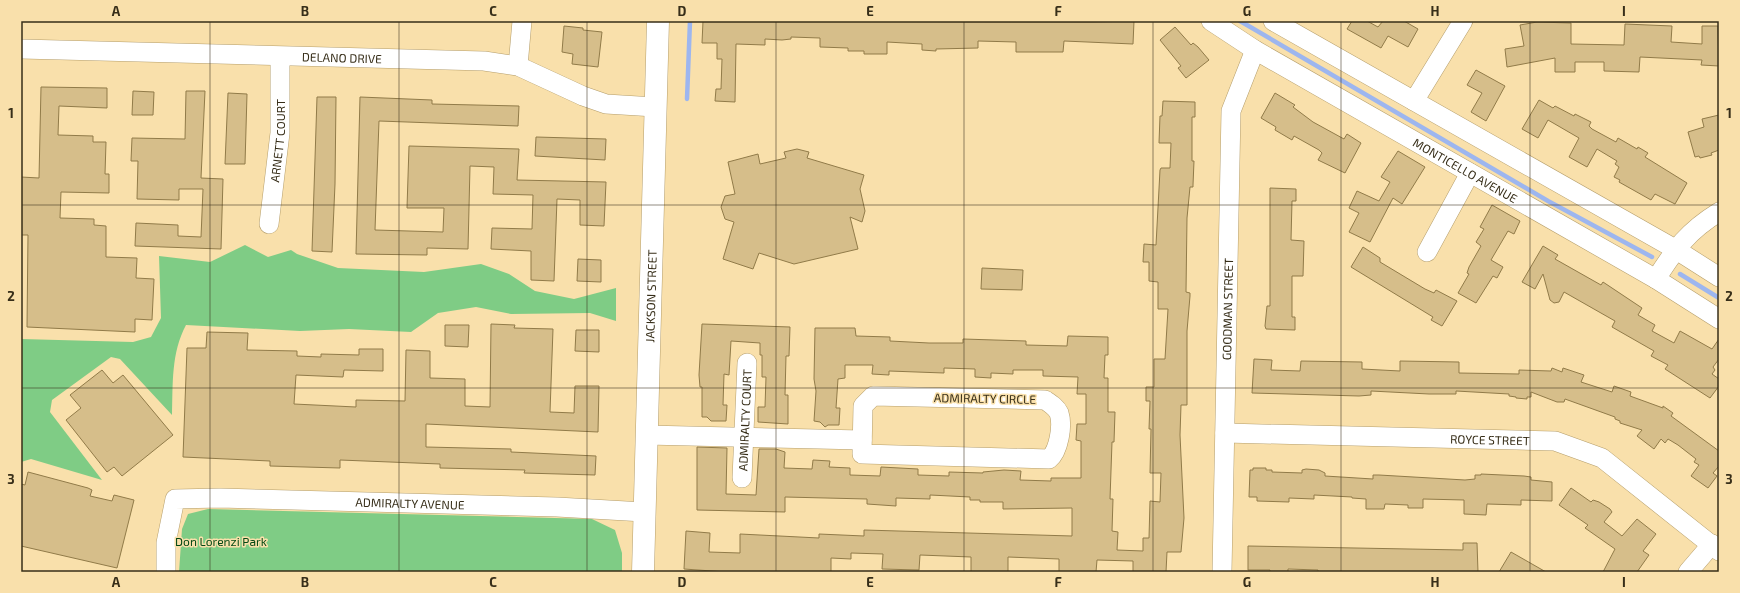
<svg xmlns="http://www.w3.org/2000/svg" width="1740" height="593" font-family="'Exo 2',sans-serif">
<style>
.green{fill:#7fcc85}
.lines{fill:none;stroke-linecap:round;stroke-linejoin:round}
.stream{stroke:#9db6ef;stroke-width:4.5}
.building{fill:#d6be8a;stroke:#917b49}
.minor-casing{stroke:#b59e6b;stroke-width:20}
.major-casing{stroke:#b59e6b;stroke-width:23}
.minor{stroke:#fff;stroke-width:19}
.major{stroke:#fff;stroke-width:22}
.grid{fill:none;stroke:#372e19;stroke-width:1;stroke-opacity:0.55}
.labels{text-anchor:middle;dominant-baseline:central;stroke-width:3;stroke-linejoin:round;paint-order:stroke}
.street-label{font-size:12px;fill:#372e19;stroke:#f9e0ab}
.park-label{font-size:12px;fill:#034814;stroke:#f9e0ab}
.neatline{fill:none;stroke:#372e19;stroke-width:1.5}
.grid-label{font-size:13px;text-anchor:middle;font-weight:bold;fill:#372e19}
</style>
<rect width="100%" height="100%" fill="#f9e0ab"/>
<path class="green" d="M245,245L268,257L291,250L297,254L338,268L424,272L481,264L509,274L535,291L574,299L616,288V321L590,313L511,314L476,307L438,313L411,332L349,329L300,331L186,325C171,353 173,384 172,415L120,359L111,357L52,400L50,412L102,480L31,459L21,462V339L133,342L151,337L161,318L159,256L210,262Z
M208,509L592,519L615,530L622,553V572H179L182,529L188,514Z"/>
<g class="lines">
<path class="stream" d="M1240,21L1548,201L1652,257
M687,99L690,21
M1680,274L1719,298"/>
</g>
<path class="building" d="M703,21L1093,22L1134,21L1133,44L1064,41L1063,52H1016V42L978,41V48L936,49V51L922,50V44L887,42V54H864V51H848V48L820,47V38L791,37V39L782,40L765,39V45L736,44L735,102L715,101L716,89H721L722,59H717V43H702Z
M1352,21H1367L1378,27L1383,21H1404L1418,29L1408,47L1388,36L1381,48L1347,29Z
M1537,22L1571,23V44L1624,45L1625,24L1672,26L1671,42L1702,44V26H1718L1719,66L1701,65L1702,60L1640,57L1639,72L1604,71V62H1575V72H1555V58L1507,67L1505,49L1524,46L1520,25Z
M564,26L583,28V30L602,32L598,67L572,64L573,54L562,52Z
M1175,27L1191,45L1193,43L1198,47L1209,60L1186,78L1178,68L1181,66L1160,40Z
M1476,70L1505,86L1486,121L1471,112L1482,93L1467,85Z
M41,87L107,88V108L59,106L58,135L93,136V142H106L105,174H109V193L61,192L60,218L94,219V225L106,226V257L137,258L136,278L154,279L152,320L135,319V332L27,327L28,235H21V177L39,178Z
M133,91L154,92L153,115H132Z
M186,91H205L201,178L223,179L221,249L135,246L136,223L178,225V236L201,237L203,189H179V200L137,199L138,161H131L132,138L185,139Z
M228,93L247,94L245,164H225Z
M1275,93L1295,105L1293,107L1313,122L1344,139L1347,134L1361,143L1345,173L1318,160L1322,153L1319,150L1294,136L1292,140L1275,130L1276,127L1261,118Z
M317,97H336L335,184L332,252L312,251Z
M360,97L432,100V104L519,106L518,126L379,121L375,230L443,232L444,208H407L409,146L519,149L517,180L606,182L604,226L580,225V200L557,199L554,281L531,280V251L491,249L492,228L532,229L533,195L493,194L494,167L470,166L468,249L427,248V255L356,254Z
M1539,100L1553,108L1555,106L1574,116L1575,114L1591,122L1589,126L1592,129L1616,142L1618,138L1637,149L1638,147L1648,153L1645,157L1687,183L1675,204L1655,194L1651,200L1619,182L1620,180L1614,177L1619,167L1615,164L1617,161L1597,149L1587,167L1569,157L1579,138L1548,120L1538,138L1522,129Z
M1163,101L1195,102V117H1192V161H1194L1193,185V187H1190L1187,218L1186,292L1190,293V296L1187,331V405H1181L1180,435L1184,518L1181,552H1167L1166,572H1133V561L1097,560L1096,572H1059V559L1008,557V572H971V557L920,555L919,570L882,569L883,554L851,553V559L831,558V572H726L684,569L686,531L710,533L709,552L740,553V534L819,538V534L864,536V530L1072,536V508L1003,509V502H980V500H970V497L930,495V499L896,498V506L867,504V499L785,497V512L697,510V447L727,448L726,494L756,495L759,449H776L785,452L784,468L812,469L813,460L830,461L829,467L850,468V475L880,476L881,467L918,469V475L949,476V472L983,473V472L1004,470L1021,471L1020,480L1051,481V478H1081V441L1076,440L1077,424H1086V394H1077L1078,377L1043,376V370H1013V374L991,373V378L975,377V369L944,368V373L889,371V375L872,374L873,365H845V378L838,379L836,408H840L839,425H828L825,427L820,422L814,421L816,391L814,379L815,328H855L856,336L890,337V341L929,343H963V339L1026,341V345L1067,346L1068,336L1108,337V355H1105L1104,378H1108V412H1115L1114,442H1112L1110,499H1113L1112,531L1118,532L1117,550L1143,551V538H1149L1150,501L1160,502L1161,473H1150L1151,429H1149L1150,401H1146V387H1154V359H1165L1168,309H1158V282L1149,281V262H1143L1144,244L1156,245L1160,170L1161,168H1170L1171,143H1159L1160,116H1162Z
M1719,115V150L1711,153L1712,155L1700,158L1699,156L1695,157L1688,132L1704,127L1702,119Z
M536,137L606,139L605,160L535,156Z
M797,149L809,152L807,158L864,175L860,189L865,211L862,222L850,217L858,249L794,264L759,253L753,269L723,259L734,222L725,219L721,207L725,196L735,194L728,162L758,154L760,164L786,158L784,152Z
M1398,151L1425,167L1402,204L1393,198L1370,242L1349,232L1359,213L1349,208L1357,191L1379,201L1390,182L1381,177Z
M1270,188L1296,189V201H1292L1291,240L1304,241L1303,276H1292V317H1295V330L1266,329L1265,326L1267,306H1270Z
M1492,205L1520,221L1514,234L1508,231L1491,260L1503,267L1497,278L1493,276L1476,303L1458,293L1469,274L1467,273L1469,267L1481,246L1476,242L1484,229L1480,227Z
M1543,246L1558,255L1555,259L1601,285L1603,282L1642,308L1638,315L1655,325L1652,331L1674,343L1680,331L1712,349L1719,339V359L1713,367L1715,370L1712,374L1719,379V386L1710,398L1665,369L1668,365L1651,356L1654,351L1612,327L1615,321L1564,292L1559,302L1554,303L1550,300L1543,274L1535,289L1522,282Z
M1363,247L1380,258V262L1425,289L1434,293L1436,290L1457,301L1442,326L1431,320L1433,317L1351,267Z
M578,259L601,260V282L577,281Z
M982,268L1023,270L1022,290L981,289Z
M491,324L515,325L514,328L553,329L550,412L574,413L575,386H599L598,432L426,424V447L511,449V452L533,453L596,456L595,475L524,473L525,470L440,468V464L340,460V468L270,466V461L183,457L187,348H206L207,332L248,333L247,350L297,351V356L321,357V354L359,355V349H383V371L344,370L343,377L296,375L294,404L356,407V400L405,401L406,350L430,351V378L465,379V406L490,407Z
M702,324L790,327L789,356H786L785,395H788V424L758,422V407H765L766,377H762V355H760V343L731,341L729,375L724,374L723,405H727L726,421H711L707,417H702V387H700L699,375Z
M445,325H469L468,347L445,346Z
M576,330H599V352L575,351Z
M1254,359L1272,360L1271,370L1300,371L1301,361L1362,362V369L1400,371V361L1459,362V373L1519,374V370L1551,371L1552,368L1562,372L1563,368L1584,375L1581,382L1612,392L1614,386L1631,392L1630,396L1663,408V406L1673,413L1671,416L1719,451V466L1713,473L1717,476L1708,488L1691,476L1699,465L1694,462L1696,459L1678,445L1668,439L1665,443L1661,439L1654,449L1637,436L1642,430L1620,423V421L1615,419V417L1565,399L1564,402H1557L1531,392V397H1527V399L1516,398V397L1509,396V394L1456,391V394H1429L1371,391V395L1359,396L1252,393Z
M102,370L113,383L123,375L173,435L122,476L114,467L107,472L66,420L81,408L70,395Z
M1253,468H1266V470H1272V472L1302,473V470L1306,469L1319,470L1325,473V476L1373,479V475H1379L1465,480L1475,479V475H1481V474L1524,476L1531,477V480L1552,482V501L1521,500V505L1487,504L1486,515L1464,514V500L1423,499V508H1408V505L1385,504L1384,509H1366V499L1352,498V497L1314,495V499L1289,498V502L1257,501V497H1249L1250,470H1253Z
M28,472L88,488L92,490L90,496L112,501L114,495L134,500L117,568L21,546V484L25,485Z
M1571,488L1591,502L1593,500L1599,502L1610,509L1612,512L1604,522L1622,536L1637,519L1656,534L1643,551L1649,555L1637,572H1603L1615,549L1585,528L1588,525L1559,505Z
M1463,543H1477L1478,572H1318V570L1288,569V572H1270V570H1248V546L1463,550Z
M1511,552L1546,572H1499Z"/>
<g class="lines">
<g class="minor-casing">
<g id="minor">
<path id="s1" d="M1211,21L1255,50L1656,279L1719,319"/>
<path d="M1273,21L1675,249L1719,277"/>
<path id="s2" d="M21,49L484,61L518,66L583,96L606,104L655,107"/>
<path d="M518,66L522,21"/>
<path d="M1414,101L1463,21"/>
<path id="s3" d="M269,224L280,133V57"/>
<path d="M1427,252L1470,173"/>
<path d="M1656,279C1675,249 1688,231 1719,212"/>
<path d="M873,396L1045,400C1051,404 1056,407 1059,413C1063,425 1059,451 1049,459L862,454L863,406Z"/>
<path id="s4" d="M1225,433L1555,441L1602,458L1719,551"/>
<path d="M646,435L862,440"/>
<path id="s5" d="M742,478L747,363"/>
<path id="s6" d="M166,572V543L175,499L220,498L557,507L644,512"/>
<path id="s7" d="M1222,572L1231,111L1255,50"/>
<path d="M1688,572L1712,544"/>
</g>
</g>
<g class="major-casing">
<g id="major">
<path id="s8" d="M643,572L658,21"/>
</g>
</g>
<use href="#minor" class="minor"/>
<use href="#major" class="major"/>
</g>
<path class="grid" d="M210,21V572M399,21V572M587,21V572M776,21V572M964,21V572M1153,21V572M1341,21V572M1530,21V572M21,205H1719M21,388H1719"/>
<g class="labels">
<g class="street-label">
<text stroke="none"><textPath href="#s2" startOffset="321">DELANO DRIVE</textPath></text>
<text stroke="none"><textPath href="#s3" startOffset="84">ARNETT COURT</textPath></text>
<text stroke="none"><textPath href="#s1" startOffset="295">MONTICELLO AVENUE</textPath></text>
<text stroke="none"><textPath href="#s8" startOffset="276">JACKSON STREET</textPath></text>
<text stroke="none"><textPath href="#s7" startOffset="263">GOODMAN STREET</textPath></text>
<text transform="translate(985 398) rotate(1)">ADMIRALTY CIRCLE</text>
<text stroke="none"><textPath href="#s5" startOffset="58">ADMIRALTY COURT</textPath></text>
<text stroke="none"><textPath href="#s4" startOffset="265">ROYCE STREET</textPath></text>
<text stroke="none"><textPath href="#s6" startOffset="309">ADMIRALTY AVENUE</textPath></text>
</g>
<g class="park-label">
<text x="221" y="541">Don Lorenzi Park</text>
</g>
</g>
<rect width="1740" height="593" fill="none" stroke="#f9e0ab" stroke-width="44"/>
<rect x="22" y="22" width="1696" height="549" class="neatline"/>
<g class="grid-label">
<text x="116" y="16">A</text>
<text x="305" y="16">B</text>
<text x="493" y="16">C</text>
<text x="682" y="16">D</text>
<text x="870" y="16">E</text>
<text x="1058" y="16">F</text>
<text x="1247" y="16">G</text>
<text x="1435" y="16">H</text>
<text x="1624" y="16">I</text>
<text x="11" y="118">1</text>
<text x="1729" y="118">1</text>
<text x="11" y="301">2</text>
<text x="1729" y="301">2</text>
<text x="11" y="484">3</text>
<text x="1729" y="484">3</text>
<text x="116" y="587">A</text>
<text x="305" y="587">B</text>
<text x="493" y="587">C</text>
<text x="682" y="587">D</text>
<text x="870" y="587">E</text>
<text x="1058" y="587">F</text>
<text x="1247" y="587">G</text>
<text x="1435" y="587">H</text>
<text x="1624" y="587">I</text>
</g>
</svg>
